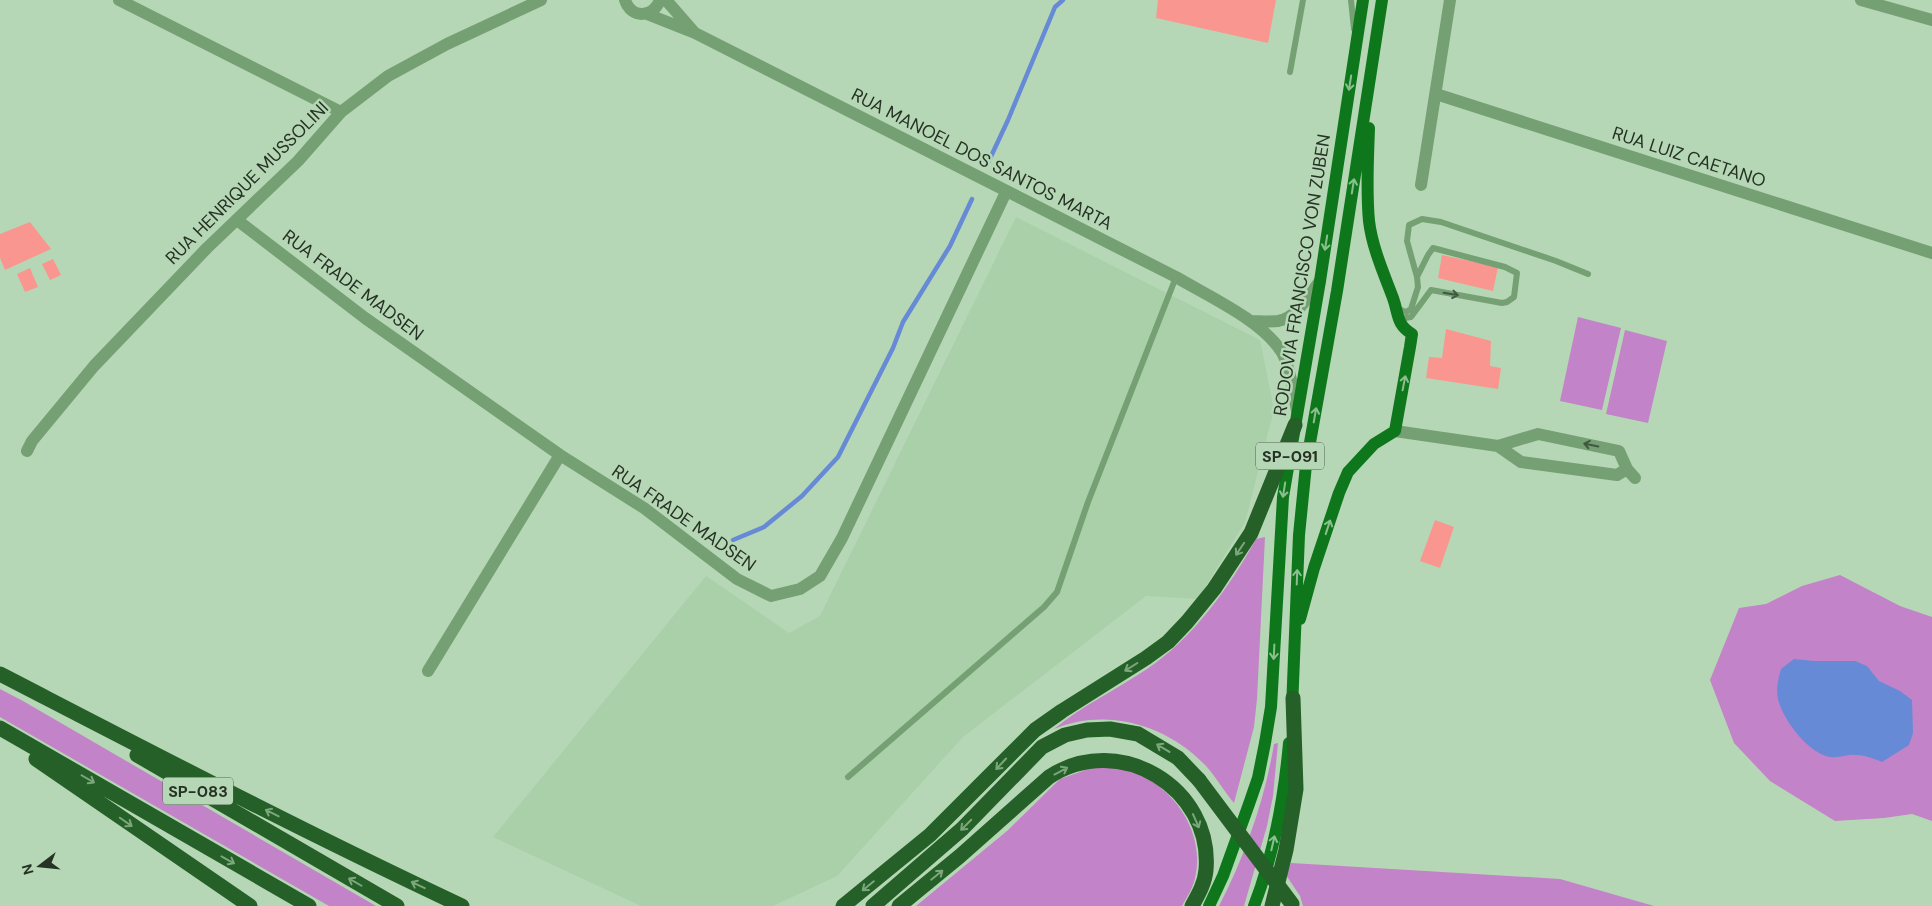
<svg xmlns="http://www.w3.org/2000/svg" width="1932" height="906" font-family="'DM Sans',sans-serif">
<style>
.built{fill:#a9d0a8}
.green{fill:#c383c8}
.water{fill:#668ad6}
.lines{fill:none;stroke-linecap:round;stroke-linejoin:round}
.stream{stroke:#668ad6;stroke-width:4.5}
.building{fill:#fa9690}
.service{stroke:#74a073;stroke-width:6}
.minor{stroke:#74a073;stroke-width:12}
.primary{stroke:#0e771c;stroke-width:12}
.motorway{stroke:#246027;stroke-width:15}
.motorway-bridge{stroke:#246027;stroke-width:15}
.oneway{stroke:#8cbf8f}
.oneway2{stroke:#415840}
.oneway3{stroke:#7ca77c}
.labels{text-anchor:middle;dominant-baseline:central;stroke-width:5;stroke-linejoin:round;paint-order:stroke}
.shield{fill:#b6d7b5;stroke:#506450;stroke-width:1}
.shield-label{font-size:16px;font-weight:bold;fill:#253224}
.street-label{font-size:18px;fill:#253224;stroke:#b6d7b5}
</style>
<rect width="100%" height="100%" fill="#b6d7b5"/>
<path class="built" d="M1016,217L1260,340L1274,410L1245,522L1198,599L1146,596L963,737L837,876L773,906H641L493,837L706,576L789,633L820,616Z"/>
<path class="green" d="M1578,317L1621,328L1602,410L1560,401Z
M1625,330L1667,341L1648,423L1606,414Z
M1265,537L1257,699L1254,727L1234,803C1224,791 1216,777 1206,766C1167,725 1107,707 1054,729C1083,705 1116,690 1147,669C1193,638 1229,588 1256,539Z
M1840,575L1900,606L1932,617V821L1912,814L1884,818L1835,821L1770,781L1734,743L1710,680L1739,608L1766,604L1802,586Z
M0,689L23,701L376,906H329L0,717Z
M1278,743L1273,796L1267,826L1244,906H1219C1245,856 1265,799 1274,744Z
M1094,767C1105,767 1117,767 1128,770C1173,784 1206,832 1195,878C1193,888 1187,897 1182,906H916L1007,831L1060,779Z
M1291,863L1560,879L1654,906H1303L1300,896L1286,875Z"/>
<path class="water" d="M1794,659L1814,661H1855L1867,666L1879,681L1900,691L1912,700L1913,733L1909,745L1882,762C1872,758 1861,754 1849,755C1842,756 1837,758 1830,757C1808,753 1783,720 1778,699C1776,689 1778,679 1781,669Z"/>
<g class="lines">
<path class="stream" d="M987,165L1008,120L1055,7L1063,0
M733,540L764,527L802,496L838,457L893,348L903,322L950,246L972,199"/>
</g>
<path class="building" d="M1158,0H1276L1268,43L1156,18Z
M30,222L51,249L5,270L0,258V234Z
M1442,255L1498,267L1493,291L1438,278Z
M53,259L61,275L50,280L42,264Z
M30,268L38,287L25,292L17,274Z
M1446,329L1491,341L1490,366L1501,368L1498,389L1426,378L1429,357L1442,358Z
M1435,520L1454,527L1440,568L1420,561Z"/>
<g class="lines">
<path class="service" d="M1351,0L1354,29
M1290,72L1303,0
M1417,277L1407,241L1409,225L1422,219L1441,222L1556,261L1588,274
M1396,308L1406,312L1411,309L1418,287L1417,277L1428,255L1433,248L1505,267L1517,273L1514,297L1507,302L1502,303L1431,290L1411,317L1399,319
M848,777L1044,607L1057,592L1088,502L1176,277"/>
<path class="minor" d="M119,0L341,112
M625,0C631,19 653,18 660,0
M666,0L693,31
M1861,0L1932,20
M647,14L695,33L1176,277C1208,296 1261,320 1281,351C1289,362 1294,396 1297,411
M1436,94L1932,253
M1421,185L1450,0
M237,220L365,318L560,455L644,508L737,579L771,596L800,589L820,576L842,538L1006,192
M1250,321C1259,321 1269,322 1278,321C1297,318 1309,295 1320,281
M1395,431L1498,446L1538,434L1619,451L1627,469L1635,478
M1498,446L1521,462L1617,475L1627,469
M27,451L32,441L94,366L207,248L298,161L341,112L388,76L447,44L541,0
M428,671L560,455"/>
<path class="primary" d="M1300,619L1314,568L1339,493L1348,472L1374,444L1395,431L1410,347L1412,334C1396,324 1399,315 1393,298C1384,274 1372,247 1369,221C1366,190 1368,159 1369,128
M1292,708L1299,535L1306,465L1337,291L1382,0
M1209,906L1223,876L1249,804L1258,778L1265,743L1271,707L1283,497L1320,281L1363,0
M1254,906C1274,854 1284,798 1289,743"/>
<path class="motorway" d="M0,674C153,753 306,833 462,906
M0,728L309,906
M137,755L397,906
M36,759L250,906
M843,906L930,835L1035,730L1062,711L1146,658L1168,642L1187,622L1214,589L1251,533L1295,425
M873,906L962,829L1042,747L1065,735L1087,730L1110,729L1138,734L1178,758L1199,780
M899,906L960,856L1049,777C1119,731 1213,788 1206,870C1205,883 1198,895 1192,906
M1272,906L1286,850L1296,789L1293,698"/>
<path class="motorway-bridge" d="M1199,780L1292,904"/>
</g>
<defs><path id="oneway-shaft" d="M-6 0H5M1.5-3L5.5 0L1.5 3" fill="none" stroke-width="1.6" stroke-linecap="round" stroke-linejoin="round" transform="scale(1.25)"/></defs>
<g class="oneway">
<use href="#oneway-shaft" transform="translate(1350 83) rotate(99)"/>
<use href="#oneway-shaft" transform="translate(1353 186) rotate(-81)"/>
<use href="#oneway-shaft" transform="translate(1326 243) rotate(99)"/>
<use href="#oneway-shaft" transform="translate(1404 383) rotate(-79)"/>
<use href="#oneway-shaft" transform="translate(1315 415) rotate(-80)"/>
<use href="#oneway-shaft" transform="translate(1284 490) rotate(99)"/>
<use href="#oneway-shaft" transform="translate(1328 527) rotate(-72)"/>
<use href="#oneway-shaft" transform="translate(1297 577) rotate(-88)"/>
<use href="#oneway-shaft" transform="translate(1274 652) rotate(93)"/>
<use href="#oneway-shaft" transform="translate(1273 843) rotate(-77)"/>
</g>
<g class="oneway2">
<use href="#oneway-shaft" transform="translate(1451 294) rotate(10)"/>
<use href="#oneway-shaft" transform="translate(1591 445) rotate(-168)"/>
</g>
<g class="oneway3">
<use href="#oneway-shaft" transform="translate(1240 549) rotate(124)"/>
<use href="#oneway-shaft" transform="translate(1131 667) rotate(148)"/>
<use href="#oneway-shaft" transform="translate(1163 748) rotate(-149)"/>
<use href="#oneway-shaft" transform="translate(1001 764) rotate(133)"/>
<use href="#oneway-shaft" transform="translate(1061 771) rotate(-28)"/>
<use href="#oneway-shaft" transform="translate(88 779) rotate(30)"/>
<use href="#oneway-shaft" transform="translate(272 813) rotate(-153)"/>
<use href="#oneway-shaft" transform="translate(1196 821) rotate(66)"/>
<use href="#oneway-shaft" transform="translate(126 822) rotate(35)"/>
<use href="#oneway-shaft" transform="translate(966 825) rotate(135)"/>
<use href="#oneway-shaft" transform="translate(228 860) rotate(29)"/>
<use href="#oneway-shaft" transform="translate(937 875) rotate(-39)"/>
<use href="#oneway-shaft" transform="translate(355 882) rotate(-150)"/>
<use href="#oneway-shaft" transform="translate(418 885) rotate(-155)"/>
<use href="#oneway-shaft" transform="translate(868 886) rotate(141)"/>
</g>
<g class="labels">
<g class="shield">
<rect x="1256" y="442.5" width="68" height="27" rx="4"/>
<rect x="163" y="777.5" width="70" height="27" rx="4"/>
</g>
<g class="shield-label">
<text x="1290" y="456">SP-091</text>
<text x="198" y="791">SP-083</text>
</g>
<g class="street-label">
<text transform="translate(1689 157) rotate(18)">RUA LUIZ CAETANO</text>
<text transform="translate(982 159) rotate(27)">RUA MANOEL DOS SANTOS MARTA</text>
<text transform="translate(247 183) rotate(-45)">RUA HENRIQUE MUSSOLINI</text>
<text transform="translate(1302 275) rotate(-81)">RODOVIA FRANCISCO VON ZUBEN</text>
<text transform="translate(353 285) rotate(37)">RUA FRADE MADSEN</text>
<text transform="translate(684 518) rotate(35)">RUA FRADE MADSEN</text>
</g>
</g>
<g transform="translate(40 866) rotate(254)" stroke="#b6d7b5" stroke-width="4" paint-order="stroke">
<path d="M0-4L9 19L0 12L-9 19Z" fill="#253224"/>
<text y="-8" font-size="14" font-weight="bold" text-anchor="middle" fill="#253224">N</text>
</g>
</svg>
